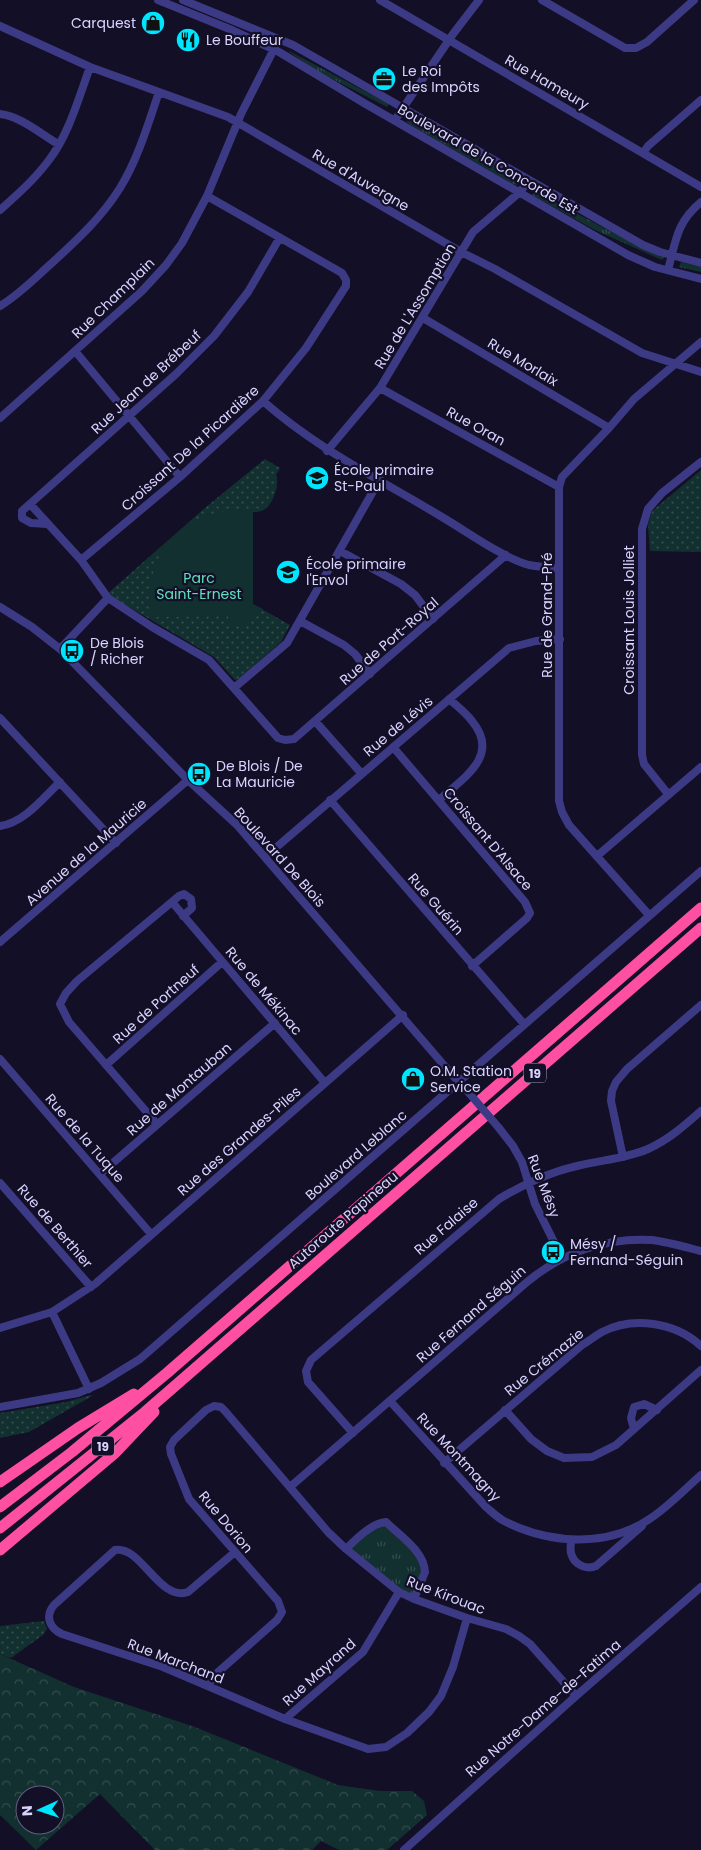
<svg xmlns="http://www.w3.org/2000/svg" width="701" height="1850" font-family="Poppins,sans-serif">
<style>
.grass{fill:url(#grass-tufts)}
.forest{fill:url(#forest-crowns);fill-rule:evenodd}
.park{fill:url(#park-dots)}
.pitch{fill:#12302f}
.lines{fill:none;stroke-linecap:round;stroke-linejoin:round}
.minor{stroke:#3d3a85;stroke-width:8}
.highway{stroke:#ff4fa3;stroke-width:11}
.minor-bridge{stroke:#3d3a85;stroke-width:8}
.labels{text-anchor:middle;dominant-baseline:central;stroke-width:4.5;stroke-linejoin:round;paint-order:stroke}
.shield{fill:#130f26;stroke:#9e99be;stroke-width:1}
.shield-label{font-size:12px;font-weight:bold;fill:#d9d4ff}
.poi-label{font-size:14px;fill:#d9d4ff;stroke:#130f26;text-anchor:start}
.street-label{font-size:14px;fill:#d9d4ff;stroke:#130f26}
.park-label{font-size:14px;fill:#5fe0c0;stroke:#130f26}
</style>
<defs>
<pattern id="grass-tufts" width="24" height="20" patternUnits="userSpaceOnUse" patternTransform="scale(1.25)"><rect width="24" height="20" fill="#12302f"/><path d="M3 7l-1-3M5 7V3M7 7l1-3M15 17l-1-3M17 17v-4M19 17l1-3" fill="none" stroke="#344d4e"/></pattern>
<pattern id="forest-crowns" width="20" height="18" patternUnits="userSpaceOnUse" patternTransform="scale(1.25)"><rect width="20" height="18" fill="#12302f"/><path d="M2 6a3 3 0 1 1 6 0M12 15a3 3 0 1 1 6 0" fill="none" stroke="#344d4e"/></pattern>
<pattern id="park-dots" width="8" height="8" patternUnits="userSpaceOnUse" patternTransform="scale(1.25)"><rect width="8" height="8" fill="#12302f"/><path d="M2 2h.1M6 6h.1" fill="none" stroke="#344d4e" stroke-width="1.8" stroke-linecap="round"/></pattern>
</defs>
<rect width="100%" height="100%" fill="#130f26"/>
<path class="grass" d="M289,51L389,104L387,107L315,70L289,52Z
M409,117L517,177L520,180V183L517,185L513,184L409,124L406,121Z
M534,191L644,249L664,257L662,260L595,230L532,195Z
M681,262L701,267V272L679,267Z
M386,1522L419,1554L425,1567L414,1599L346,1549L355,1540Z"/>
<path class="forest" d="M0,1654L74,1687L195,1727L338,1785L380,1791H412L424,1801L427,1815L387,1850H339L321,1841L312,1850H155L100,1794L36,1850L0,1815ZM25,1795H55V1825H25Z"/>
<path class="park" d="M265,459L280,468L276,475C280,484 273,504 265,509C261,512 257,512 253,512V604L290,625L281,642L239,679L235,680L214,657L107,594L206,507Z
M701,470V552L650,551L648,525L652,511Z
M91,1395L92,1396L29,1432L0,1438V1413L66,1402Z
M44,1621L47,1629L43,1635L11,1658L0,1654V1626Z"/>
<path class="pitch" d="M226,511H253V604L263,609L248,624H229L228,616L150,617C146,562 168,520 226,511Z"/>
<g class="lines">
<path class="minor" d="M158,0L232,30L279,52L364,103L628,255L655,267L701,279
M183,0L293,45L643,245L660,252L701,263
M380,0L701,187
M542,0L625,48H636L647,42L694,0
M0,26L90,67L228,117L461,252L495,269L642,353L701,372
M0,114C20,116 41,134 58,144
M395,120L453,34L479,0
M643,153L648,146L701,100
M0,210C18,194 35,179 49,160C69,134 79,97 90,67
M668,270C676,241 676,223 701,202
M0,306C20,294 36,277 53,262C78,239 102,217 120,188C138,159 148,124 159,92
M423,318L609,428
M75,351L180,477
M380,388L559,487
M263,401C317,449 381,480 442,517C466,531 503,558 529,565C539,567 550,567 559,569
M0,418L142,291L166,265L182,243L207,196L241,114L276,45
M327,451L380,388L473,232L520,192L529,180
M30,504L81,560L108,598L152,627L209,660L278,738L285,740L294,739L506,555
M47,524L31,523L22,518V511L176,374L214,336L248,292L279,239
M340,551L401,584L415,595L433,619
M81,560L180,477L263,401L306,348L346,286V280L342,273L207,196
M0,607L32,627L60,649L188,780L237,825L461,1085
M300,621L344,645L355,654L370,674
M60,649L108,598
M234,688L287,643L380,479
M0,718L116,843
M315,721L361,773
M393,747L525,902L530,913L527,918L472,966
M668,794L644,764L642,755V529L648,509L662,493L701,462
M330,800L524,1024
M439,800C463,778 501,756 472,721C466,713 457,706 449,699
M0,826C24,823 43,798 60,782
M597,856L701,767
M265,857L509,648L536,641L560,639
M172,902L325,1083
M649,915L569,825L562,812L559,801V487L562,477L609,428L634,399L701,342
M0,942L188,780
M0,1059L151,1234
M106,1065L222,962
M157,1124L69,1022L60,1004L66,993L77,981L179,896L184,894L191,899L192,908L183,916
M499,1128L513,1146L522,1162L535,1204L562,1258
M623,1157L611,1101L612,1091L616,1082L627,1069L701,1005
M100,1174L275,1023
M0,1183L91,1287
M52,1312L89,1389
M0,1328L52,1312L95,1284L403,1015
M390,1401L486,1507C492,1512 498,1518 504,1521C549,1544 608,1548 651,1518C669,1506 685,1489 701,1475
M0,1407L78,1393L101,1383L140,1359L701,871
M505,1410L531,1439L547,1451L564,1458L592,1457L616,1445L701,1370
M634,1429L631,1418L634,1407L644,1404L657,1410
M353,1433L308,1382L306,1371L311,1360L499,1199C524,1184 550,1172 577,1166C601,1160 625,1159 648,1149C668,1140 684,1126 701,1111
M444,1463L582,1345C589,1341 595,1336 602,1332C633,1316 675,1322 701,1346
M290,1487L527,1282C562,1253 606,1237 652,1240C668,1242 685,1247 701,1251
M571,1540C571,1544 570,1549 571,1553C574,1565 586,1570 596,1566L642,1526
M346,1549C356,1539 372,1523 386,1522C400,1536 424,1551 425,1572L414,1599
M235,1552L188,1592C159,1602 141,1545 115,1550L54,1605C45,1616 49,1628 62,1634L163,1667L285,1719L368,1749L386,1747L407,1733L429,1712L441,1696L453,1667L467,1618
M208,1686L217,1673L277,1620L282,1612L278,1601L189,1499L171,1454L170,1447L174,1440L206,1410L214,1406L221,1407L225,1411L328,1532L346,1549L399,1592L414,1599L467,1618L506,1629L519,1636L530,1644L576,1696
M285,1719L363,1652L399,1592
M404,1850L576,1696L701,1587"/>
<path class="highway" d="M0,1482L78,1428L134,1394
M0,1507L72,1452L167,1373L701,908
M0,1528L145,1412L701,928
M0,1550L115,1453L154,1412"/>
<path class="minor-bridge" d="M463,1086L499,1128"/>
</g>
<defs>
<g id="shop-disc" transform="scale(1.25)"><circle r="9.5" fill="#00e5ff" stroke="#130f26"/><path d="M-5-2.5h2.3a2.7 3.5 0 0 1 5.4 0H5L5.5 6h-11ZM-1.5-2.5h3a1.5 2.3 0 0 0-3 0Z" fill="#111"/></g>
<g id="restaurant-disc" transform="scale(1.25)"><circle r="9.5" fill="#00e5ff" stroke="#130f26"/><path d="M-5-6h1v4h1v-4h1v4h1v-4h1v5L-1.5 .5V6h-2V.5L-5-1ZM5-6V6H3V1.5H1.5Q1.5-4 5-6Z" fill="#111"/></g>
<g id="office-disc" transform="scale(1.25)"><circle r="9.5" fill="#00e5ff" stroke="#130f26"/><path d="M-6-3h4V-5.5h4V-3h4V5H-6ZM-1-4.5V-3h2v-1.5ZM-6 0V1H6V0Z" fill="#111"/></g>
<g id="school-disc" transform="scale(1.25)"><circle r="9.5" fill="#00e5ff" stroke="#130f26"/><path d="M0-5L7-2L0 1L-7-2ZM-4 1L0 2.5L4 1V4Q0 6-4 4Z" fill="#111"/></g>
<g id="bus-disc" transform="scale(1.25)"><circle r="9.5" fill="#00e5ff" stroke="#130f26"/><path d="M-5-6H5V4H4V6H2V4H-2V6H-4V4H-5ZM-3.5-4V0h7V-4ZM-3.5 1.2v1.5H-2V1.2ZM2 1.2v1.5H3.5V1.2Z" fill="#111"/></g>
</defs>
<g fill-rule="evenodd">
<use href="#shop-disc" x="153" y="23"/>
<use href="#restaurant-disc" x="188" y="40"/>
<use href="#office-disc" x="384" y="79"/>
<use href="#school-disc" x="317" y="478"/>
<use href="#school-disc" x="288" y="572"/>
<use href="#bus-disc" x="72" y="651"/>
<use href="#bus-disc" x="199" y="774"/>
<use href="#shop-disc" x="413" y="1079"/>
<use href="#bus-disc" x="553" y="1252"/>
</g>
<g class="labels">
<g class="shield">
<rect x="524" y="1063.5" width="22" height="19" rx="4"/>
<rect x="92" y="1436.5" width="22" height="19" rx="4"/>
</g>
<g class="shield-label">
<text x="535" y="1073">19</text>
<text x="103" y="1446">19</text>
</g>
<g class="poi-label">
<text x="136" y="23" text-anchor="end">Carquest</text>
<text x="206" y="40">Le Bouffeur</text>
<text x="402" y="71">Le Roi<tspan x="402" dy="16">des Impôts</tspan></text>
<text x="334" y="470">École primaire<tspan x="334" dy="16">St-Paul</tspan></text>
<text x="306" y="564">École primaire<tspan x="306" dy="16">l'Envol</tspan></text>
<text x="90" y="643">De Blois<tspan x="90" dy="16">/ Richer</tspan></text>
<text x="216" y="766">De Blois / De<tspan x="216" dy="16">La Mauricie</tspan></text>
<text x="430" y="1071">O.M. Station<tspan x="430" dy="16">Service</tspan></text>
<text x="570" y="1244">Mésy /<tspan x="570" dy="16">Fernand-Séguin</tspan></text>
</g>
<g class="street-label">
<text transform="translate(547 82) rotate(30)">Rue Hameury</text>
<text transform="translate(488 159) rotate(30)">Boulevard de la Concorde Est</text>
<text transform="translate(361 180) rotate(30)">Rue d'Auvergne</text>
<text transform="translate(113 298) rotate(-44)">Rue Champlain</text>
<text transform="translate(415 306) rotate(-59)">Rue de L'Assomption</text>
<text transform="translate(523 362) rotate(31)">Rue Morlaix</text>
<text transform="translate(146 382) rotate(-43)">Rue Jean de Brébeuf</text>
<text transform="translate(476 426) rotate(29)">Rue Oran</text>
<text transform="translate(190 448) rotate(-42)">Croissant De la Picardière</text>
<text transform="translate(547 615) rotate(-90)">Rue de Grand-Pré</text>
<text transform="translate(629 620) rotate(-90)">Croissant Louis Jolliet</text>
<text transform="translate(389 641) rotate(-41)">Rue de Port-Royal</text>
<text transform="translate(398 726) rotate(-40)">Rue de Lévis</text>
<text transform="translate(488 839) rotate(50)">Croissant D'Alsace</text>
<text transform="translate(86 852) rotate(-41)">Avenue de la Mauricie</text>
<text transform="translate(280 857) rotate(48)">Boulevard De Blois</text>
<text transform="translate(436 904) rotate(49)">Rue Guérin</text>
<text transform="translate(264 991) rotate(50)">Rue de Mékinac</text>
<text transform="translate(156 1004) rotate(-42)">Rue de Portneuf</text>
<text transform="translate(179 1089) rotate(-41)">Rue de Montauban</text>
<text transform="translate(85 1138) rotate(49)">Rue de la Tuque</text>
<text transform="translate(239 1141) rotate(-41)">Rue des Grandes-Piles</text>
<text transform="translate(356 1155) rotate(-41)">Boulevard Leblanc</text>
<text transform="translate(544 1186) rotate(69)">Rue Mésy</text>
<text transform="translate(343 1220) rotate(-41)">Autoroute Papineau</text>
<text transform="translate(55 1226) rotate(49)">Rue de Berthier</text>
<text transform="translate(446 1226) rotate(-41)">Rue Falaise</text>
<text transform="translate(471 1314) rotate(-41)">Rue Fernand Séguin</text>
<text transform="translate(544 1362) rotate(-39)">Rue Crémazie</text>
<text transform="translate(459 1457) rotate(47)">Rue Montmagny</text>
<text transform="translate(226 1522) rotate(50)">Rue Dorion</text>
<text transform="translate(446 1595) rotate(21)">Rue Kirouac</text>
<text transform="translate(176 1661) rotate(21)">Rue Marchand</text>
<text transform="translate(319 1672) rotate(-42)">Rue Mayrand</text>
<text transform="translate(543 1708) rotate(-41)">Rue Notre-Dame-de-Fatima</text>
</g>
<g class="park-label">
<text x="199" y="578">Parc<tspan x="199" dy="16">Saint-Ernest</tspan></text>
</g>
</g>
<g transform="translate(40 1810) rotate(267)"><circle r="24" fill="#130f26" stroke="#625e7d"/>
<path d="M0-4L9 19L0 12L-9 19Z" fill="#00e5ff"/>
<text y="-8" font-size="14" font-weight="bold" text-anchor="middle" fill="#d9d4ff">N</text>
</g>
</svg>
